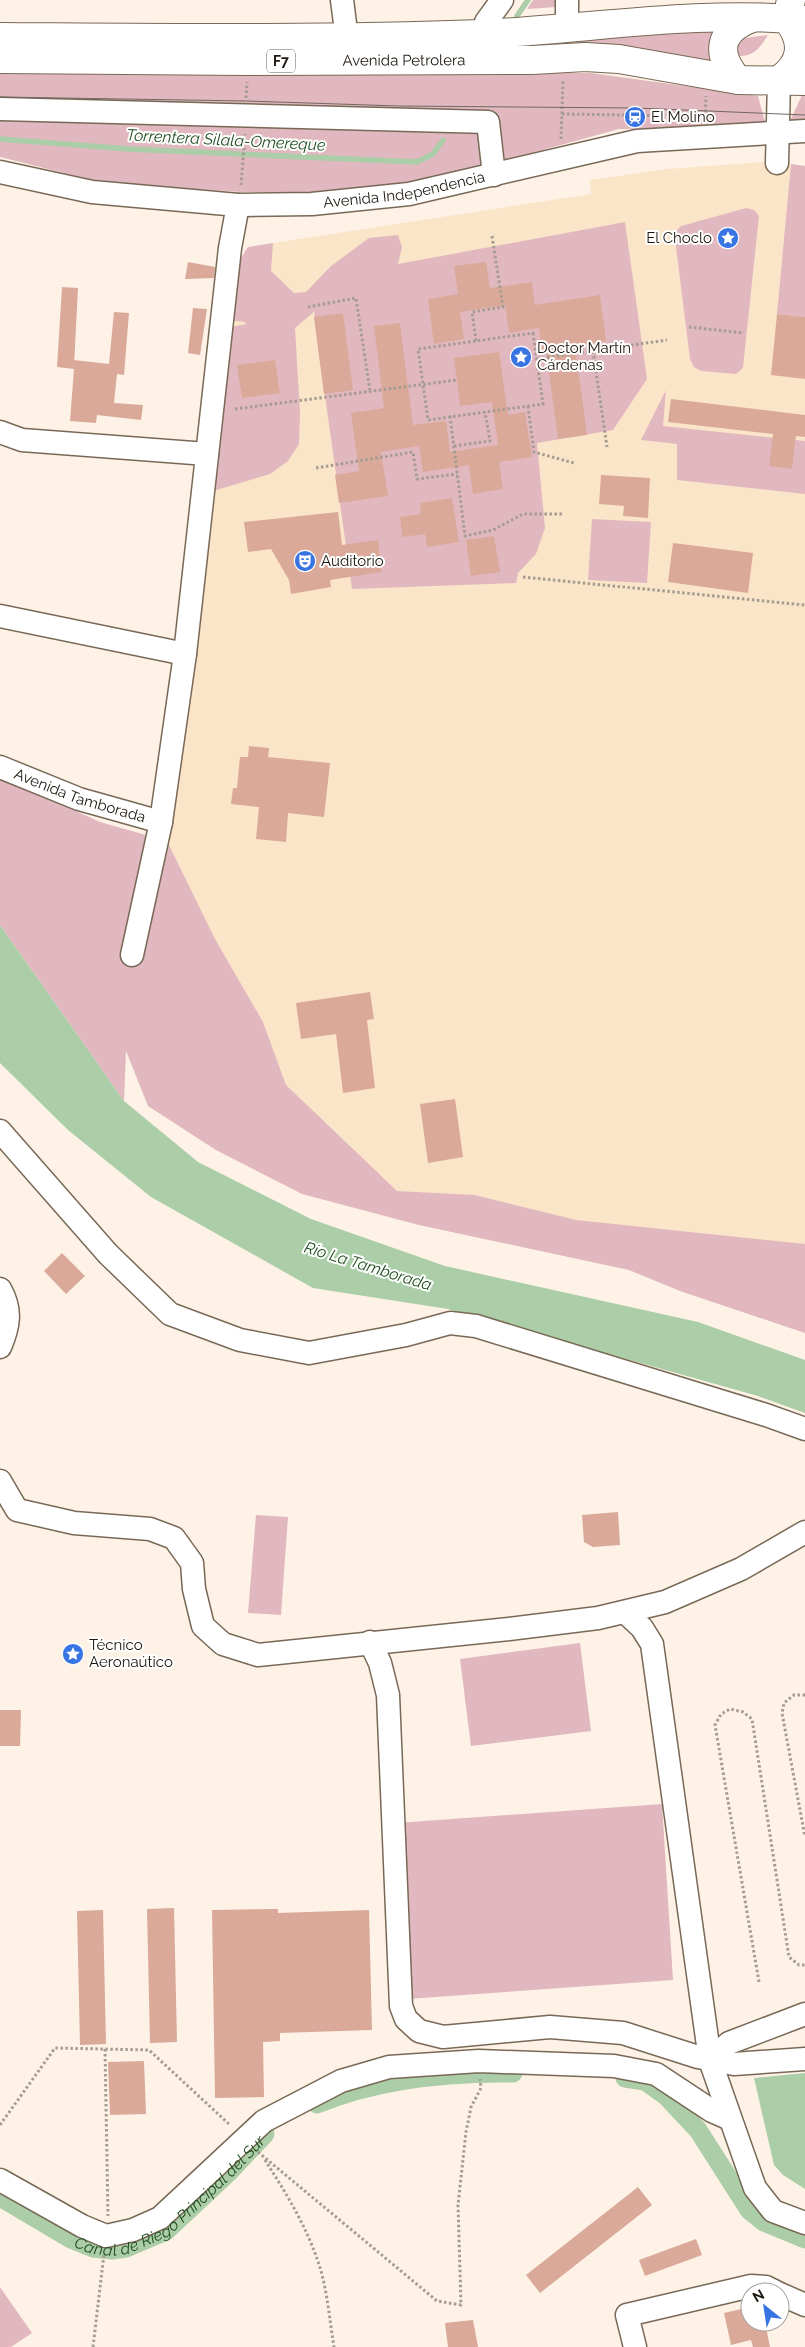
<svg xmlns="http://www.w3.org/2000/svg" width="805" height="2347" font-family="Raleway,sans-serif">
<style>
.built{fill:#fbe5c9}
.green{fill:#e2b8c0}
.water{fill:#abcda8}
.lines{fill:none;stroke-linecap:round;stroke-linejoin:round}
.stream{stroke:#abcda8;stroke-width:5.5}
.canal{stroke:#abcda8;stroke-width:19}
.building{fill:#daa999}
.minor-casing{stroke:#786956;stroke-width:25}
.major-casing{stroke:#786956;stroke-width:30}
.highway-casing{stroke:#786956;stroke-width:30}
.path{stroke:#a59c91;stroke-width:3;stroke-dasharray:2.5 2.5;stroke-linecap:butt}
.minor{stroke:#fff;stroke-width:22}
.major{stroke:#fff;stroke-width:28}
.highway{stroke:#fff;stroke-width:28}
.tram{stroke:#70685e;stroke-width:1}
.labels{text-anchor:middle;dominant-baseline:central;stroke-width:4;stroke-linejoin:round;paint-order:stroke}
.shield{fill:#fff;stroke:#615d58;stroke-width:1}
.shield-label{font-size:14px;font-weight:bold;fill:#1d1710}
.street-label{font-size:15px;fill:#1d1710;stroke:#fff}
.poi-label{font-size:15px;fill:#1d1710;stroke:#fff;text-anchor:start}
.water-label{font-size:16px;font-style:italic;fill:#204e1f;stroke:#fff}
</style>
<rect width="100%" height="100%" fill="#fdf2e5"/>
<path class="built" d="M763,162L805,166V1333L680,1291L629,1270L419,1225L302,1194L216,1150L148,1106L167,841L239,261L248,247L591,194L590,180L667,169Z"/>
<path class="green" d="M533,0H557L556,7L527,9Z
M718,29L713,65L538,52L506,47L534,46L566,36Z
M768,35C760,48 753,57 738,56L737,46L744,38Z
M0,71L591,73L758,96L765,122L711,130L619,129L444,177L356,192H240L104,183L0,157Z
M803,93H805V123H789Z
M791,164L805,166V317L777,314Z
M746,208L754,210L759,216L743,368L736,374L701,371L694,367L690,359L675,239L676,231L681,226Z
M625,222L647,379L613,430L537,443L545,528L536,554L518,573L516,583L352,589L314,317L315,311L295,328L300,412L299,444L288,461L270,474L210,492L231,327L246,324L245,322L217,319L239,261L248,247L273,243L271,271L294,293L306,292L331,266L369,238L398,235L402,247L398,264Z
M666,390L663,426L805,441V494L677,480V444L641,440Z
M592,519L651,522L647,583L588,580Z
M0,776L100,822L167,841L215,939L263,1022L286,1085L397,1191L475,1195L576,1220L805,1244V1333L680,1291L629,1270L419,1225L302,1194L216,1150L148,1106L126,1051L124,1101L0,925Z
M256,1515L288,1517L281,1615L248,1613Z
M580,1643L591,1731L471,1746L460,1659Z
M662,1804L673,1980L408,1999L396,1823Z
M0,2287L32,2333L11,2347H0Z"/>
<path class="water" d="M0,925L124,1101L198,1162L311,1219L445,1266L698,1322L805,1360V1413L758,1396L448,1309L313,1288L151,1197L68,1130L0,1063Z
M805,2073V2189L783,2175L774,2165L754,2078Z"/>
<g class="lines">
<path class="stream" d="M517,16L528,0
M0,139L129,149L417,162L433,154L443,140"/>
<g class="canal">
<path d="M625,2078L645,2081L666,2096L698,2130L749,2210L764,2222L805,2239"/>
<path d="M317,2104C378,2079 446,2072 513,2073"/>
<path id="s1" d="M0,2197L71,2239L93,2248L112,2250L126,2248L166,2231L229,2172L265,2134"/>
</g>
</g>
<path class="building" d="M188,262L215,267L214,278L185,279Z
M486,262L490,288L532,282L535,305L600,295L606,341L575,346L587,435L558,439L546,350H542L539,328L509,333L505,305L460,312L464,339L434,344L428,299L458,294L454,266Z
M62,287L78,288L74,366V360L109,364L114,312L129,313L124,375L117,374L114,403L143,405L141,420L97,415L96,423L70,421L74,369L57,367Z
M193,308L207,309L200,355L188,353Z
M343,313L353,390L324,394L314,317Z
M777,314L805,317V379L771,375Z
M400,323L413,425L446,421L450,452L498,445L492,402L460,406L454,358L499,352L508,415L525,412L532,457L499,462L503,489L473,494L469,465L423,472L419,446L381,452L388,496L339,503L335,475L359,471L351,413L384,408L374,326Z
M275,360L280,393L242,398L237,365Z
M671,399L805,415V437L796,436L792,469L769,466L773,434L668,422Z
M601,475L650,478L648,518L623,516L624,506L599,504Z
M452,498L459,542L427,547L425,534L402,537L400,517L421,514L420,503Z
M338,512L342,545L378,540L382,572L330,580L331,587L291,594L289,580L271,549L248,552L244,522Z
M494,536L500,572L471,576L466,540Z
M673,543L753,553L748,593L668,582Z
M249,746L269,748L268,757L330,763L324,817L288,813L286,842L256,839L259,807L231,804L233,788H237L240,757H248Z
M370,992L374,1019L367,1020L375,1088L343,1093L336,1034L301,1039L296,1003Z
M455,1099L463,1157L428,1163L420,1104Z
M62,1253L85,1276L66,1294L44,1271Z
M618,1512L620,1545L593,1547L584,1542L582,1515Z
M0,1710H21L20,1746H0Z
M174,1908L177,2042L150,2043L147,1909Z
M278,1909V1913L369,1910L372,2030L280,2033V2041L263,2042L264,2097L215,2098L212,1910Z
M103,1910L106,2044L80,2045L77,1911Z
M144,2061L146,2114L110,2115L108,2062Z
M638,2187L652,2205L540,2293L526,2275Z
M696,2239L702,2255L645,2276L639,2260Z
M750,2307V2322H765L770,2347H753L751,2340L731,2345L724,2313Z
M473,2320L478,2347H448L445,2323Z"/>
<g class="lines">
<g class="minor-casing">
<g id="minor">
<path d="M342,0L347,39"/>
<path d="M567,26V0"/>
<path d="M485,33L486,22L502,0"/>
<path d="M0,109L488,122L494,175"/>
<path d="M777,163L779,80"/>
<path id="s2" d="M0,172L92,192L238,205L312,204L409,194L637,141L805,131"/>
<path d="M0,432L22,440L207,454"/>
<path d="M0,616L185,654"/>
<path id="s3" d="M0,767L79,799L161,822"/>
<path d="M132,955L161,822L185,654L230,248L238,205"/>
<path d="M0,1131L108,1254L170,1314L240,1340L309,1353L406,1335L450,1323L476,1326L766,1415L805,1429"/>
<path d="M0,1289C12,1310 9,1326 0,1347"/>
<path d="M0,1481L17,1510L74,1523L150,1529L174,1538L192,1563L194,1589L203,1626L223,1644L258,1655L509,1629L598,1618L665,1602L741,1569L805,1532"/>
<path d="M625,1612L642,1628L652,1644L710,2060L755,2188L773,2211L805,2223"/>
<path d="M370,1642L380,1663L388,1695L401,2006L406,2019L419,2031L443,2037L550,2027L623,2033L698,2057L734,2064L805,2059"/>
<path d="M710,2060L729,2043L805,2014"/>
<path d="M0,2180L82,2226L106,2236L133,2230L160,2218L264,2121L341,2081L389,2067L479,2061L614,2066L656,2074L712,2111L730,2119"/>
<path d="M780,2294L805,2305"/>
<path d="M635,2347L627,2315L751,2286L766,2287L776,2292"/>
</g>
</g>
<g class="major-casing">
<path id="major" d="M787,19L791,0"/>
</g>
<g class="highway-casing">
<g id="highway">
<path d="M0,37C161,38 321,40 482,34C589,29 697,10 805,20"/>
<path id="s4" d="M0,59L248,61L532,60L585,57L619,59L738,80L805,81"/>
<path d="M738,80C715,54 718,31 752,18"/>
<path d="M779,80C803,63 805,42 787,19"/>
</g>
</g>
<path class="path" d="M246,98L247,82
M562,114L685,116
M705,117L706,96
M561,139L563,80
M241,185L245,134
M308,307L356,298L370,391
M689,327L744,333
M533,333L543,404L428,420L418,349Z
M476,341L472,312L503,307L492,236
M593,351L607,447
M537,359L667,340
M528,406L534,452L574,463
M235,409L457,380
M450,416L465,536L493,530L523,514H563
M454,446L490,441L485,412
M316,468L413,452L417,479L457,474
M523,577L805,605
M805,1695H794L784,1703L782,1713L805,1837
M759,1982L715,1725L721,1714L730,1709L743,1712L752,1719L789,1957L799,1965H805
M105,2049L108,2216
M0,2125L55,2048L149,2050L230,2125
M258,2152L437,2301L461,2305L458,2205L466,2132L471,2107L481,2088L480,2079
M265,2160C284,2190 304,2222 316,2256C327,2284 329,2317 334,2347
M93,2347L104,2254"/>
<use href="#minor" class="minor"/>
<use href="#major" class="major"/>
<use href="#highway" class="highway"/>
<path class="tram" d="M0,97L246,101L399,106L636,108L805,115"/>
</g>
<defs>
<g id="station-disc" transform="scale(1.125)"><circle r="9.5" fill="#3974e3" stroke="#fff"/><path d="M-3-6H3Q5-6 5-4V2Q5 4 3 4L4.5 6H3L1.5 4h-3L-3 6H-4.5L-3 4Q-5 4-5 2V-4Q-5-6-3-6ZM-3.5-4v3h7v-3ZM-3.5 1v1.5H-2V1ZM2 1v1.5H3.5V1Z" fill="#fff"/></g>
<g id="sight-disc" transform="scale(1.125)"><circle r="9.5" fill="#3974e3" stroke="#fff"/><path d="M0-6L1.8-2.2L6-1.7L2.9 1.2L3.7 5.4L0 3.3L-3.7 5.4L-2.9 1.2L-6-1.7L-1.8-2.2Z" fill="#fff"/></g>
<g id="theatre-disc" transform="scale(1.125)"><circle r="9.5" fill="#3974e3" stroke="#fff"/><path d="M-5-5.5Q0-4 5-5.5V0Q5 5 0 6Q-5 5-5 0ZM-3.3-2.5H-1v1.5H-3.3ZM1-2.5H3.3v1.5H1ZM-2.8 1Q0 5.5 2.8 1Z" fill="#fff"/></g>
</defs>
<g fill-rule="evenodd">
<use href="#station-disc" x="635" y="117"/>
<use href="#sight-disc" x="728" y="238"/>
<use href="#sight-disc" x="521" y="357"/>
<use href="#theatre-disc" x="305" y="561"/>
<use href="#sight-disc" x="73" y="1654"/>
</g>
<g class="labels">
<rect class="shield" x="267" y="49.5" width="28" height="23" rx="4"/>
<g class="shield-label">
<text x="281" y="61">F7</text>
</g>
<g class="street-label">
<text stroke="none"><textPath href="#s4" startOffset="404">Avenida Petrolera</textPath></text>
<text stroke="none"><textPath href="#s2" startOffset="408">Avenida Independencia</textPath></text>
<text stroke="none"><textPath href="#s3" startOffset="85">Avenida Tamborada</textPath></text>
</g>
<g class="poi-label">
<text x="651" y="117">El Molino</text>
<text x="712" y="238" text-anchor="end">El Choclo</text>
<text x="537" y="348">Doctor Martín<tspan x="537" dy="17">Cárdenas</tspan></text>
<text x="321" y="561">Auditorio</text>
<text x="89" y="1645">Técnico<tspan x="89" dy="17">Aeronaútico</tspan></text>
</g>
<g class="water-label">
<text transform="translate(226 140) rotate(3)">Torrentera Silala-Omereque</text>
<text transform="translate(368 1266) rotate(17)">Río La Tamborada</text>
<text stroke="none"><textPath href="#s1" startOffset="202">Canal de Riego Principal del Sur</textPath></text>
</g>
</g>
<g transform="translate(765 2307) rotate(330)"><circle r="24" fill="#ffffff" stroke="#a5a29f"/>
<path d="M0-4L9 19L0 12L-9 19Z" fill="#3974e3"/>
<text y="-8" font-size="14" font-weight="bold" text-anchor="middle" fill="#1d1710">N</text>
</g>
</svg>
